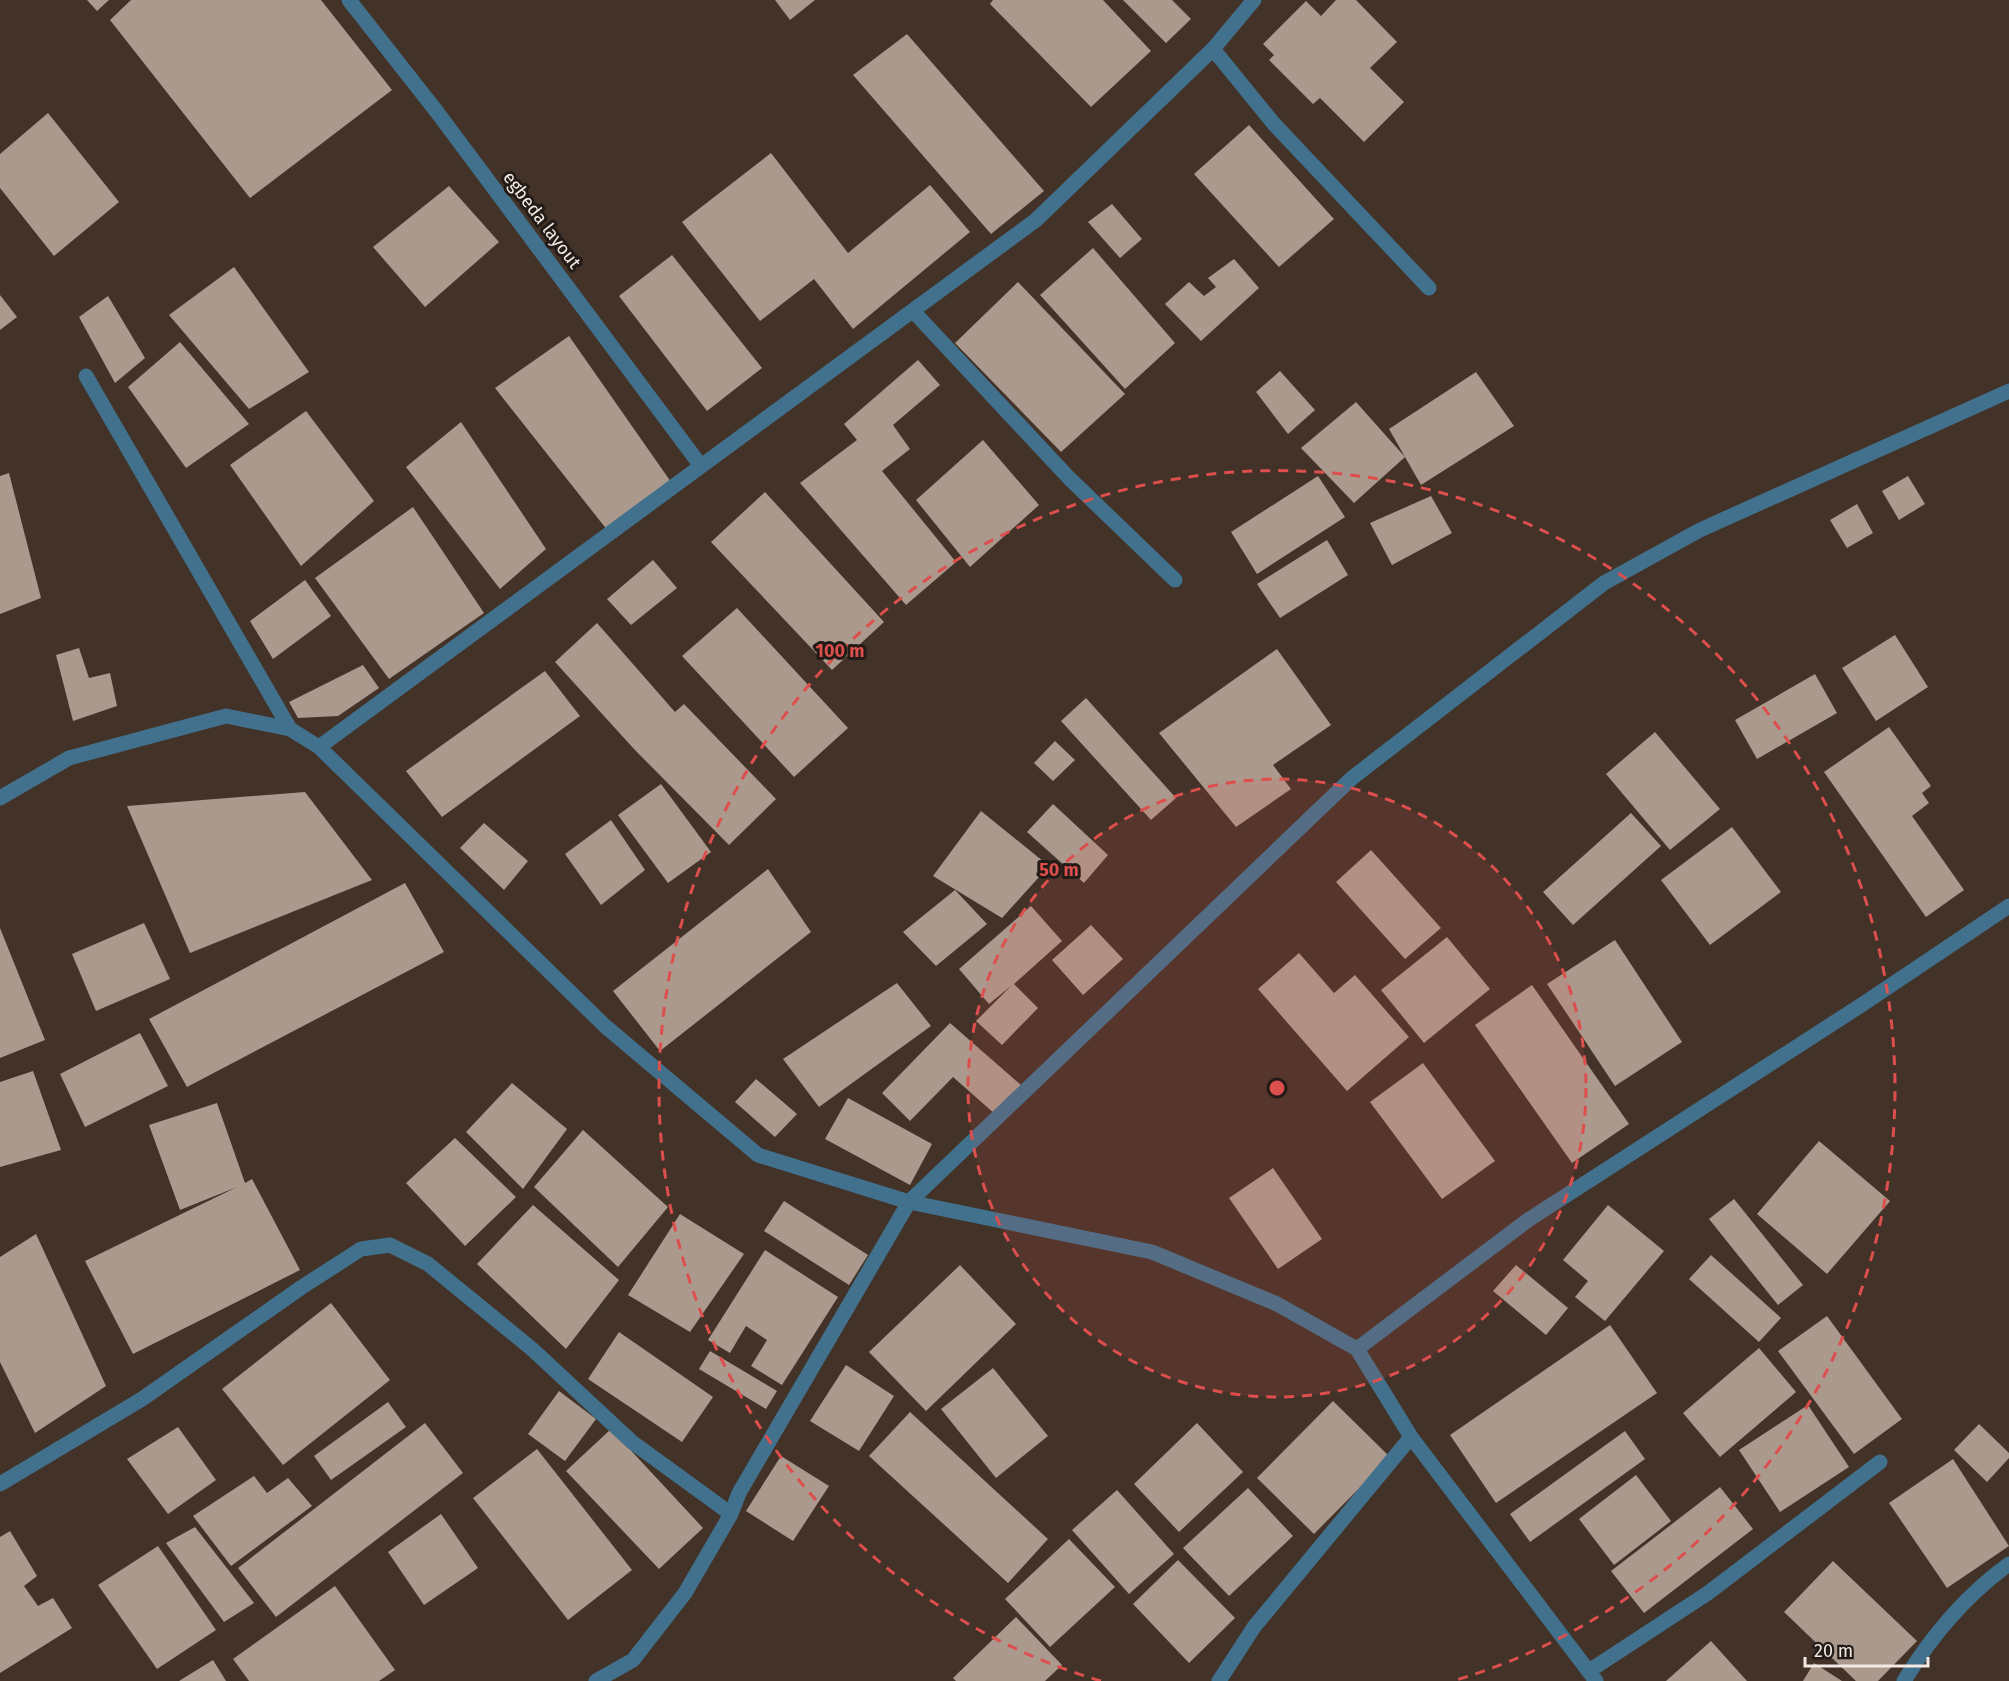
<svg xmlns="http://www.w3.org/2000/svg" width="2009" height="1681" font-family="'Fira Sans',sans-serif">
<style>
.building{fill:#ac998d}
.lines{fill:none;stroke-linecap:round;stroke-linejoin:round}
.street{stroke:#41718c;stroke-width:15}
.ring{fill:none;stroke:#dc4f4d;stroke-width:3;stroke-dasharray:10 8}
.labels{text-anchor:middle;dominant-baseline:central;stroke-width:6;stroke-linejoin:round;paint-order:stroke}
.street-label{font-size:18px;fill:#f4e9e3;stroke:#231b17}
.centre{fill:#dc4f4d;stroke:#231b17;stroke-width:3}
.ring-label{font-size:18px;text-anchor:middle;font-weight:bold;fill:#dc4f4d;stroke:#231b17;stroke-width:6;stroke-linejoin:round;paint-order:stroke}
</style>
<rect width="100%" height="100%" fill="#423228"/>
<path class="building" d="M87,0H109L97,11Z
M131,0H321L392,90L250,198L110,20Z
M775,0H815L790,20Z
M993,0H1103L1151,51L1091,107L990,4Z
M1123,0H1172L1191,19L1166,43Z
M1336,0H1356L1397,42L1370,68L1404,102L1364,142L1320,98L1313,104L1269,60L1274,55L1263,44L1306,1L1321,16Z
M907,34L1044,191L991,234L853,75Z
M48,113L119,202L54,256L0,188V154Z
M1249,125L1334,219L1279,267L1194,174Z
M771,153L848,253L930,185L970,232L853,329L814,279L760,321L682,222Z
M449,186L499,242L425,307L373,247Z
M1112,204L1142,239L1120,258L1088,222Z
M1093,248L1175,343L1125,389L1040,295Z
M672,255L762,368L707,411L619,296Z
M1234,259L1259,288L1201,341L1165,304L1189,282L1204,296L1216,287L1208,278Z
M234,267L309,372L249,409L169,315Z
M1018,282L1125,394L1061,452L955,343Z
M0,295L17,317L0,330Z
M108,296L145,358L115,383L79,317Z
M569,336L671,482L608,531L495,388Z
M180,342L249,424L186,468L128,387Z
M918,360L940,385L893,425L910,449L882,471L956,562L906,605L800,483L857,440L844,424Z
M1280,371L1315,410L1288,434L1256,392Z
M1476,372L1514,426L1421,485L1389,429Z
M1356,402L1405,457L1354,503L1301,448Z
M306,411L374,501L301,566L230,465Z
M461,422L546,549L500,589L406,467Z
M983,440L1039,505L970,567L916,500Z
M9,473L41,598L0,614V476Z
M1318,476L1345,517L1257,574L1231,532Z
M1908,476L1925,504L1899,520L1882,491Z
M765,492L884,622L832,670L711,542Z
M1431,496L1452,533L1392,565L1370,523Z
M1857,504L1873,533L1847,548L1830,520Z
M413,507L484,613L389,679L315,578Z
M1327,540L1348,575L1280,618L1257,584Z
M653,560L677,588L631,625L607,599Z
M305,580L331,616L273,659L250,621Z
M737,608L848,728L794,777L682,656Z
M597,623L675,712L684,704L776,799L729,845L634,749L555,662Z
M1895,635L1928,687L1876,721L1842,668Z
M79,648L89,678L110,673L117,706L73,721L56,655Z
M1277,649L1331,725L1273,765L1291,789L1236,827L1159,733Z
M363,665L379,688L338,716L298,718L289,702Z
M545,671L580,716L442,817L406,771Z
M1815,674L1837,713L1757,759L1735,720Z
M1086,698L1176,798L1151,820L1061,721Z
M1889,727L1931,786L1922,793L1929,803L1912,816L1964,890L1926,917L1824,772Z
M1655,732L1720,809L1670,850L1606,774Z
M1055,741L1075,760L1053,781L1034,763Z
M661,784L711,852L668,883L618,815Z
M305,792L372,880L190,953L127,806Z
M1053,804L1108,855L1084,883L1027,832Z
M981,811L1049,866L1002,918L933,876Z
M1631,813L1661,846L1573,925L1543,892Z
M611,820L645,870L601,905L565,854Z
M484,823L528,861L504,890L460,848Z
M1732,827L1781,892L1710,945L1661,880Z
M1371,850L1441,928L1405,959L1336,882Z
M768,869L811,932L660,1051L613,991Z
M405,883L444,952L187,1087L149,1019Z
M955,890L987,924L936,966L903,932Z
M1031,906L1062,941L1014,984L1038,1008L1002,1045L976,1021L1011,986L989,1004L959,969Z
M144,923L170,979L96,1011L72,954Z
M1091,925L1123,959L1083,995L1052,960Z
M0,928L45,1040L0,1058Z
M1447,937L1490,989L1424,1043L1381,990Z
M1615,940L1682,1042L1615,1086L1547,984Z
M1299,953L1334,993L1355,975L1409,1037L1347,1091L1258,989Z
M897,983L931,1026L819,1107L783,1059Z
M1532,985L1629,1124L1572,1163L1475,1025Z
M950,1023L1021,1085L995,1114L953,1077L910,1121L882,1093Z
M140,1033L168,1086L85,1127L60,1074Z
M1423,1063L1495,1161L1442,1199L1370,1102Z
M33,1071L61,1150L0,1167V1082Z
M756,1079L797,1114L775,1137L735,1102Z
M512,1083L567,1129L523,1189L466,1132Z
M848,1098L932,1144L910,1185L825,1139Z
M217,1103L245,1183L252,1179L300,1270L133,1354L85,1261L237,1187L180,1210L149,1125Z
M583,1130L668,1207L618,1267L534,1187Z
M455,1138L516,1197L465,1246L406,1183Z
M1819,1141L1890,1201L1827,1274L1757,1214Z
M1273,1168L1322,1239L1278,1269L1229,1198Z
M1734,1199L1803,1285L1778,1305L1709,1219Z
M784,1201L868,1255L849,1285L764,1231Z
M533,1205L619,1280L566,1349L477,1264Z
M1608,1205L1664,1251L1605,1321L1575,1297L1588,1281L1563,1260Z
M680,1214L744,1254L690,1332L628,1295Z
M36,1234L106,1386L35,1433L0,1362V1257Z
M765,1250L838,1297L782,1385L751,1366L767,1340L746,1326L730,1353L708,1340Z
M1711,1255L1781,1318L1759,1342L1689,1279Z
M960,1265L1016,1324L926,1411L869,1352Z
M1516,1265L1568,1308L1546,1335L1493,1291Z
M331,1303L390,1380L283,1465L222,1389Z
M1827,1316L1902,1419L1854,1454L1778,1351Z
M1610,1325L1657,1393L1496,1503L1450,1435Z
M619,1332L713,1397L682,1442L588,1379Z
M1759,1348L1796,1392L1720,1457L1683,1413Z
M710,1351L777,1391L766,1409L699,1369Z
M846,1365L894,1396L859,1451L810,1421Z
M993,1368L1048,1436L996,1478L941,1409Z
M559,1391L596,1419L565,1461L528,1434Z
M1333,1401L1390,1457L1314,1534L1257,1478Z
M388,1402L406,1427L331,1480L314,1456Z
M1808,1405L1849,1467L1780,1512L1739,1450Z
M910,1412L1048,1539L1008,1583L869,1456Z
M425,1423L463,1473L276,1617L238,1568Z
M1197,1423L1243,1472L1179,1532L1134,1484Z
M1979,1424L2009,1453V1458L1987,1482L1954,1450Z
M178,1427L216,1480L168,1514L127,1459Z
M611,1429L703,1528L659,1569L566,1471Z
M1625,1431L1645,1459L1530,1542L1510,1514Z
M537,1449L632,1570L568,1620L473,1498Z
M781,1456L829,1486L793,1541L746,1511Z
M1953,1459L2009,1546L1947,1588L1889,1503Z
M1636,1475L1671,1521L1614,1565L1579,1519Z
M254,1476L267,1493L288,1478L312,1506L231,1566L193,1516Z
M1720,1487L1753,1529L1644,1613L1611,1571Z
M1248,1488L1293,1536L1229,1596L1183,1548Z
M1117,1490L1174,1554L1129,1594L1072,1530Z
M441,1514L478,1568L424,1605L388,1552Z
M195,1527L254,1603L224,1622L166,1543Z
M10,1531L37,1576L24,1586L38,1606L53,1598L72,1628L0,1673V1537Z
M1069,1539L1115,1587L1050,1647L1005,1599Z
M158,1546L216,1630L157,1669L98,1585Z
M1178,1560L1235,1618L1189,1663L1133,1604Z
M1833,1561L1917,1641L1878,1681H1856L1784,1612Z
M335,1586L395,1670L379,1681H249L233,1659Z
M1016,1617L1062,1665L1045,1681H956L953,1678Z
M1711,1641L1747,1681H1666Z
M213,1660L226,1681H179Z
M1814,1663L1842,1681H1803Z"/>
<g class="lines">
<path class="street" d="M349,0L437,112L701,466
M1213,49L1274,124L1429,288
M913,311L1069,478L1175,580
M86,376L290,729
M319,747L1036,220L1213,49L1254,0
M0,798L69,758L226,716L290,729L319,747L605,1026L758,1155L909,1202L1152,1252L1277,1304L1357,1349L1411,1437L1596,1681
M1357,1349L1528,1220L1863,1004L2009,906
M0,1484L142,1399L302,1287L361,1249L390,1245L428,1264L532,1349L632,1442L731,1514
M1589,1671L1708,1593L1880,1462
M596,1681L633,1660L685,1593L731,1514L739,1493L909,1202L1352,778L1604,583L1700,530L2009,391
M1219,1681L1254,1627L1411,1437
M1904,1681C1932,1635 1965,1596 2009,1564"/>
</g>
<circle cx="1277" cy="1088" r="309" fill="#dc4f4d" fill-opacity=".12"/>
<g class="ring">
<circle cx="1277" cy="1088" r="309"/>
<path d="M1101 1681A618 618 0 1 1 1453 1681"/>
</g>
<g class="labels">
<g class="street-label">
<text transform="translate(542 220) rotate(53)">egbeda layout</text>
</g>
</g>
<circle cx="1277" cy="1088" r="9" class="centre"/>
<g class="ring-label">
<text x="840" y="657">100 m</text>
<text x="1059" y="876">50 m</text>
</g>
<path d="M1805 1657v9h123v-9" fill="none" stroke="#f4e9e3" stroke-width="3"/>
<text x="1814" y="1657" font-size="18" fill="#f4e9e3" stroke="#231b17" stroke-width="4.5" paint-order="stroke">20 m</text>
</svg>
